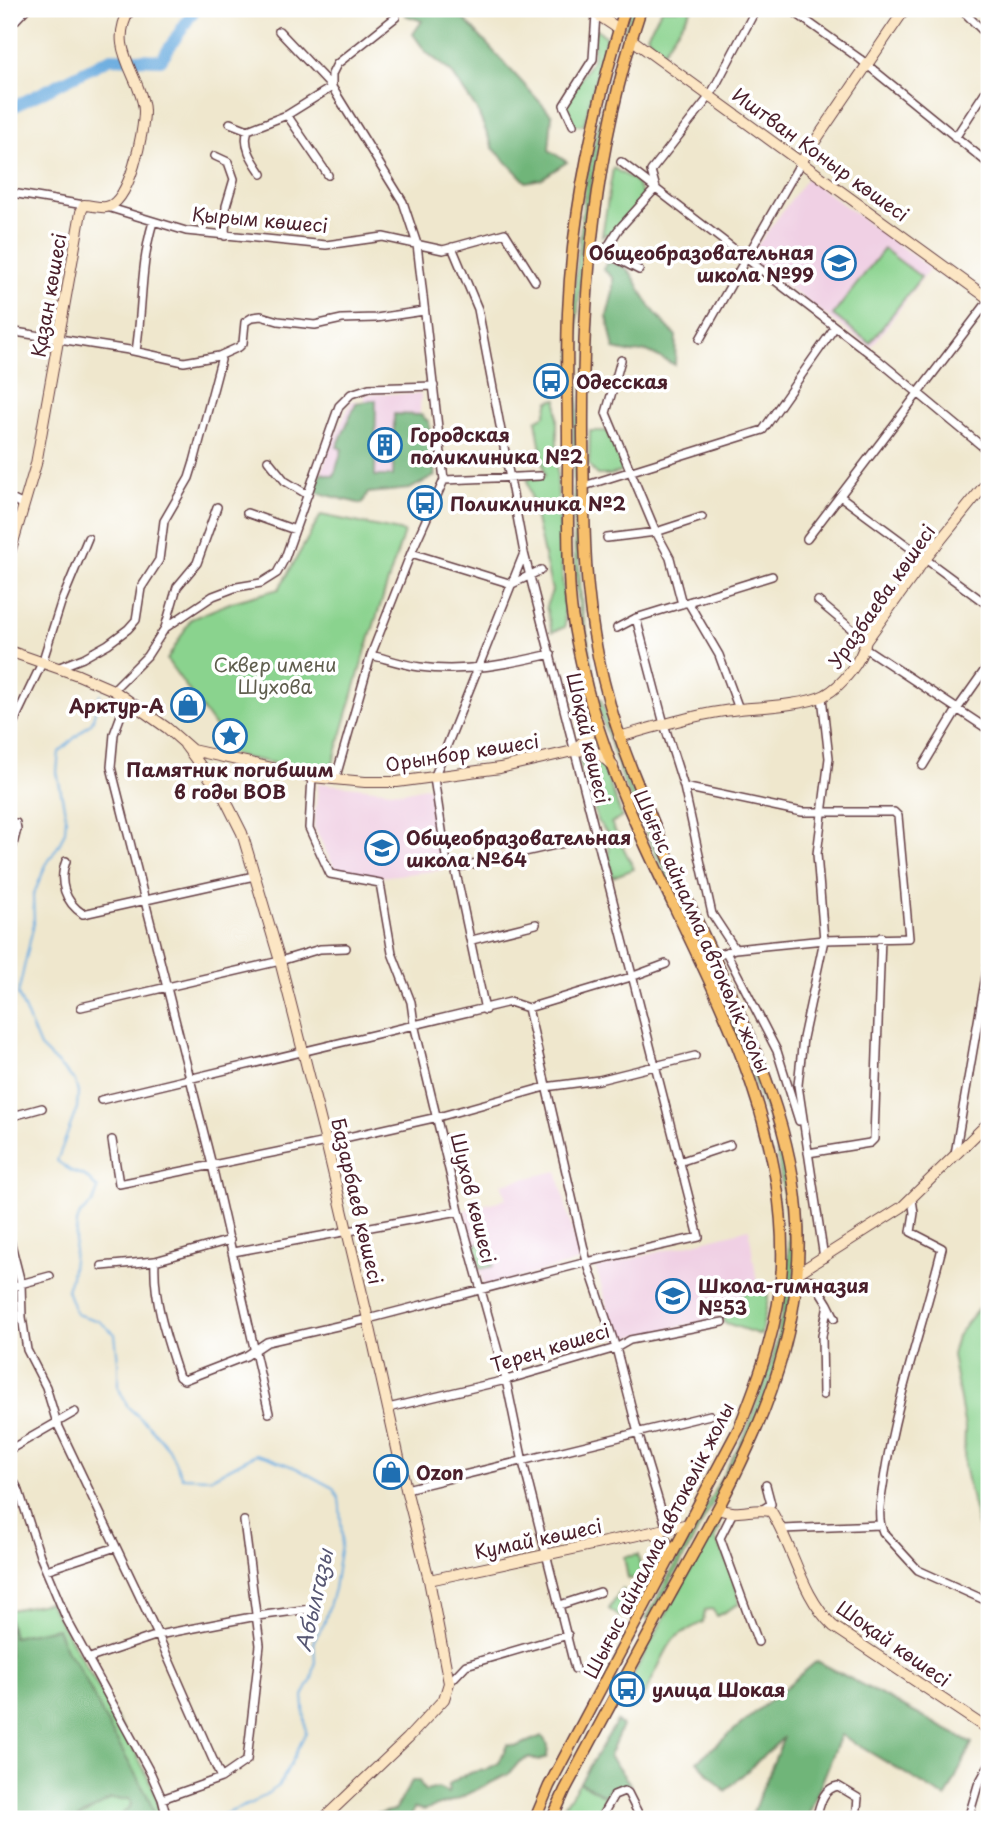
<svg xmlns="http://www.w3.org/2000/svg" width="998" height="1828" font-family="'Playpen Sans',sans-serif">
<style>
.built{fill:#f0d0e4}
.green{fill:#8ad38e;stroke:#6a795c;stroke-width:2}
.forest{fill:#6fb579;stroke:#5c6a52;stroke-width:2}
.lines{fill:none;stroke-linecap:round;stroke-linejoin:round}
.stream{stroke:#6bacdf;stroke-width:2}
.river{stroke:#6bacdf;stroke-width:12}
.street-casing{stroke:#633d43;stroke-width:10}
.secondary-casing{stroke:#633d43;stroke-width:12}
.primary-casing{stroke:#633d43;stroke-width:13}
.street{stroke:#fff;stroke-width:7}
.secondary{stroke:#fce6c4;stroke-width:10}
.primary{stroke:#f7c06c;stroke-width:10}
.labels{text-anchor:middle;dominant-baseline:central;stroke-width:7;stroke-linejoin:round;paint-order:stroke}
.street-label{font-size:19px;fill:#4a1f2b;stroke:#fff}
.poi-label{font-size:19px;font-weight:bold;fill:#4a1f2b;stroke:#fff;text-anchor:start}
.park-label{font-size:19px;fill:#605e4e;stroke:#fff}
.water-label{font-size:21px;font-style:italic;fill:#575773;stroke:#fff}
</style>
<rect width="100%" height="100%" fill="#fff"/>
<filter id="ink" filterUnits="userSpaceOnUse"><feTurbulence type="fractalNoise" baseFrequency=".0143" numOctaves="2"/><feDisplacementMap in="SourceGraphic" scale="14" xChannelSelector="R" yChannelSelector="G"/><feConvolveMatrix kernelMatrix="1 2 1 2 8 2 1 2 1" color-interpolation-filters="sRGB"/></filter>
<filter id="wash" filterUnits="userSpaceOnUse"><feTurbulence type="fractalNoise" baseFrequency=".00686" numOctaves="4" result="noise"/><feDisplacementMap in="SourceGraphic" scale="28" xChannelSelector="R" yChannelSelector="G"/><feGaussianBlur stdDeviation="1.57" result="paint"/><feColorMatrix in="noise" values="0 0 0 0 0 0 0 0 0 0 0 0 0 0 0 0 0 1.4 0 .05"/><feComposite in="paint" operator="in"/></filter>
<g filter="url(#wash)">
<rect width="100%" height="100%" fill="#efe7cd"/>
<path class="built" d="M807,178L930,268L871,348L748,258Z
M365,394H421L415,479L410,489L340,496L321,473L330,446L352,401H365Z
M318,783L403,792L430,786L444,870L379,877L335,869L314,827Z
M557,1171L580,1261L484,1287L464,1210L506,1199L502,1184Z
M749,1229L757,1283L714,1319L617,1340L596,1268Z"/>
<path class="green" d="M631,9H636L610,94L590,189L577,317L579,565L582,609L594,672H590L579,608L575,566L572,317L585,188L605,93Z
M662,9H692L661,54L647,35Z
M595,27L606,37L584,125H573L564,105L593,59Z
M613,168L635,181L645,200L618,230L602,236Z
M884,249L921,277L870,343L833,315Z
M557,399V476L565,627L552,632L546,606L552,591L527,479L545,476L536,420L545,415L549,401Z
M590,431H607L624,471L610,475H597L589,465Z
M321,515L404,532L363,659L330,774L247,758L218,750L220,734L167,660L191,619L232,602L279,589Z
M601,699L629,784L734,1016L778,1129L795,1225L794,1276L780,1347L772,1377L750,1434L650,1620L646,1619L746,1432L767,1376L776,1345L788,1276L789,1225L773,1130L728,1018L625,786L596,701Z
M587,754L600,759L622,817L611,823L634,869L613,877L609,859V835L598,822L580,762L581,757Z
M487,1242L493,1266L480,1269L474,1245Z
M757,1283H766L768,1299L761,1335L723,1322L725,1309Z
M989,1295V1556L983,1549L964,1466L965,1428L952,1355L957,1336Z
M717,1525L720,1528L715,1539C727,1556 737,1584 739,1604L717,1616L712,1609L705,1610L703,1622C694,1627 681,1632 674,1639C660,1655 646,1705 629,1710L624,1702L637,1685L633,1675L711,1532Z
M638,1555L642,1577L628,1579L624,1557Z
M622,1589L634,1596L620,1617L609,1609Z
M49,1602L135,1751L153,1787L162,1819H9V1606L10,1610Z
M580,1782L606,1796L595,1819H560L565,1805Z"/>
<path class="forest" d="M405,9H445L464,19L552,115L549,150L567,162L541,179L526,182L493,148L477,110L451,72L426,52L413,34L422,21L405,15Z
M607,263C635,262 636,288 650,306C658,317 667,326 676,336L675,365L647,351L632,353L614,349L607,316L613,292V278L603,269Z
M376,400L375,476H393L394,414L421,415L429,422L435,476L410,489L368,493L362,504L315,492L321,473L334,476L342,449L337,447L356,403Z
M9,1619L13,1637L57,1628L66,1650L80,1669L109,1727L148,1797L156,1819H120L122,1814L131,1806L130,1799H111L76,1819H9Z
M817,1661L972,1743L946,1798L841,1735L807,1819H750L784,1737L725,1791L697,1761Z
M617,1721L622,1726L609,1756L631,1785L628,1789L622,1787L606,1796L580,1782Z
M542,1736L548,1745L547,1757L539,1761L530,1757L519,1762L509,1774L458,1799L424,1810L414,1808L410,1819H373L377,1814L395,1810L412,1781H419L425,1791L438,1788L448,1793L449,1785L460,1777L473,1772L485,1770L499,1763L507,1745L517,1746Z"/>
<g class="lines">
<path class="stream" d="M100,694L92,722L59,752L57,772L66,817L65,831L60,843L46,865L33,896L34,923L18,994L40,1047L75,1081L78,1093L77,1108L57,1161L71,1171L85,1176L98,1189L93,1203L80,1214L77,1223L71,1277L67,1290L76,1314L99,1321L115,1334L118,1361V1387L128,1407L149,1426L169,1449L182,1477L211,1478L256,1454L267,1457L296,1468L333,1488L339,1499L340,1507L342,1537L334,1589L324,1624L314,1640L315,1664L312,1679L303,1696L306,1733L279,1786L254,1802L213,1819"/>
<path class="river" d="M9,109L111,58L161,60L195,9"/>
</g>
</g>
<g filter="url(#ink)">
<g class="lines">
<g class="street-casing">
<path id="street" d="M501,9V12
M790,9L860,59L989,164
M961,9L989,37
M9,27L26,9
M287,115L328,175
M230,123L248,130L287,115L332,87L279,31
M573,125L564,105L593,59L596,14
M248,130C242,146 253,161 262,174
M955,138L989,86
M215,156L228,162L234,179L226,206L225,236
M621,162L877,359L989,452
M9,199L12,193L84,205
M107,207L186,231L326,245L383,237L443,250L505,233L535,281
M639,270L608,254L607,248L618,230L656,188L651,171L710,96L756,9
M9,331L129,350L184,362L219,356L239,347L243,343L245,322L253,317L261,316L278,321L315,325L342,319L376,318L424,311
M700,339L801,162
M136,351C143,308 140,265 153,222
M621,360L606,413L656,532L670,558L682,604
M268,460L285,481L308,495
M444,480L540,476
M584,486L763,430L835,327
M840,496L989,606
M9,498L24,505
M247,513L295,530
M607,538L656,532L702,517
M807,539L989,300
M411,553L512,584L541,570
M524,553L434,778L447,863L455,868L595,836
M818,601L866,641
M688,602L719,655L739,709
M636,618L664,724L684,787L712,914L735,949
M165,628L213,596L237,587L261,583L277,573L285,558L339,406L351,394L369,388L434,386
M617,628L636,618L772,576
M865,648L989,730
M371,655C387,659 404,665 420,667C465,673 508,664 551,654
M57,668L83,658L108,644L128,629L136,620L141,588L159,560L164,521L189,478L194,462L221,360L219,356
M113,690L147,656L165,628L177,587L197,563L217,507
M822,697L829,758L817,854L824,940L803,1038L798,1085L824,1258
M127,699L114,734L111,767L212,1165L269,1413
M9,732L42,663L61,603L88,538
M923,766L958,708L989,664
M312,777L309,828L330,874L380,883L392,953L411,1002L414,1024L459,1211L506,1380L523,1462L575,1669
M335,780L371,655L411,553L444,480L417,244L403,202L332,87V74L337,64L396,17L392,9
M684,787L802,812H894L898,816L909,938L824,940L735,949L713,956
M9,823H16L17,829L9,860
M66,861C58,882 65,902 83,914L254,876
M455,868L485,1010
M472,940L536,924
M726,952L777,1051L799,1121
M81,1007L280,961L320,949L346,948
M528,1008L587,1262L616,1348L638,1433L667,1529
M101,1100L510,1002L528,1008L631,977L666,964
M9,1117L42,1108
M112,1140L119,1184L326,1142L438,1117L545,1087L599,1080L695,1056
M808,1153L870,1143L874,1139L881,937
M955,1154L989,958
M679,1162L730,1145
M912,1199L914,1213L911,1232L942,1248C923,1325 896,1400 884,1479C882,1496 876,1515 883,1532L918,1570L989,1602
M9,1236L21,1283L22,1317L27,1350L46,1387L57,1423L158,1635L221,1778
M233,1252L459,1211
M155,1261C153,1301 167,1340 179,1377L184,1380L246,1356L267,1342L368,1319L587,1262L699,1237L524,553L478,309L452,247
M102,1266L155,1261L230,1240
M797,1279L813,1280L828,1304L822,1336L823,1395
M9,1287L50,1276
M828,1304L835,1318
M388,1408L506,1380L616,1348L630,1340L723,1322
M9,1450L75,1412
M9,1473L19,1491L40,1556L67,1620L151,1774L162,1799L167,1819
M406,1489L710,1415
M763,1509L771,1504L766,1485
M732,1514L720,1538L758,1642
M782,1529L880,1525
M46,1570L116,1547
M560,1605L600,1592
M90,1658L158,1635L257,1616L310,1609
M449,1683L466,1665L568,1635
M162,1799L221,1778L247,1760L260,1645L244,1521
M600,1819L614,1795L624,1791L628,1793L641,1819
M816,1819C820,1805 822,1789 838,1786L858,1798L856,1819
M968,1819L978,1785L989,1765"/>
</g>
<g class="secondary-casing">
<path id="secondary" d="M589,9L619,29
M631,39L989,299
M801,162L905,9
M9,556L36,464L81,212L84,205C91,205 99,208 106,207C130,204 144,131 144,111C144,102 140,93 137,85C125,57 113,38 130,9
M9,651L78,675L113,690L167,728L192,750L312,777L365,782H397L500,768L573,751L589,750L599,754L613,766
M619,737C658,726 699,713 740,709C762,707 806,705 825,695C843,685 861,661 866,641L926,558L989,480
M185,745L224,797L242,833L280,961L326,1142L368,1319L406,1489L429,1580L449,1683L444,1699L408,1738L323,1819
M573,751L588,737L596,719
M798,1273L902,1207L989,1122
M718,1509C740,1517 751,1507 771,1511C794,1548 801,1595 833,1626L989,1730
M654,1533L666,1541L670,1559
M429,1580L689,1524"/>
</g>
<g class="primary-casing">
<path id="primary" d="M535,1819L549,1786L739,1428C760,1376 780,1321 782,1265C788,1056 636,884 587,688C580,658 572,624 570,594C567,545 568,495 568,446C568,402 566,357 568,313C572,209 595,108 625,9
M552,1819L565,1790C599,1726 633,1662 668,1599C725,1496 786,1396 797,1277C809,1155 754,1044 704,936C680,885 657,832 636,780C611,719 594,653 588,588C583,538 584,487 583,437C582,289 594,150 641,9"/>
</g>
<use href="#street" class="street"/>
<use href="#secondary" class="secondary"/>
<use href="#primary" class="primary"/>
</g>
</g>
<defs>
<g id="school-ring" transform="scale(1.75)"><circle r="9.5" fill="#fff" stroke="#1f6fb2" stroke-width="1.5"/><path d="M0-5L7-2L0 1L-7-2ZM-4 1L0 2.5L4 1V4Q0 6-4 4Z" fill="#1f6fb2"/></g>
<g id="bus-ring" transform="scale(1.75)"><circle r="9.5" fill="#fff" stroke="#1f6fb2" stroke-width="1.5"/><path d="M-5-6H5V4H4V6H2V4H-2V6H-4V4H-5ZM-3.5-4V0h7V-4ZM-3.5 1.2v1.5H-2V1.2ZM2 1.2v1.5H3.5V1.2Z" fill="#1f6fb2"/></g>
<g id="building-ring" transform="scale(1.75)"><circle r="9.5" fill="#fff" stroke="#1f6fb2" stroke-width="1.5"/><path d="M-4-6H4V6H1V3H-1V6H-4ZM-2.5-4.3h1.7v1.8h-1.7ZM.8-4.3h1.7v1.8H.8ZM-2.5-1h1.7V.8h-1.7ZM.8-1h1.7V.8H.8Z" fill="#1f6fb2"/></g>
<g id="shop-ring" transform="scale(1.75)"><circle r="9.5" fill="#fff" stroke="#1f6fb2" stroke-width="1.5"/><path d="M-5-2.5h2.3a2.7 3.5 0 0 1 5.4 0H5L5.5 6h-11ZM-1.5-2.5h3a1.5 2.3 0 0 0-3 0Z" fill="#1f6fb2"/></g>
<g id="sight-ring" transform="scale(1.75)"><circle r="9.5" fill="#fff" stroke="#1f6fb2" stroke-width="1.5"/><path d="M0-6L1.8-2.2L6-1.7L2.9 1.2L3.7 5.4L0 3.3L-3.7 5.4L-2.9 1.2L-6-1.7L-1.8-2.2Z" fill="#1f6fb2"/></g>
</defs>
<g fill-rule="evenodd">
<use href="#school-ring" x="839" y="263"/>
<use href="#bus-ring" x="551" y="381"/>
<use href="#building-ring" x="385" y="445"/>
<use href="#bus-ring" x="425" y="503"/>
<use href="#shop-ring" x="188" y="705"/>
<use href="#sight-ring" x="230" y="736"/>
<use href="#school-ring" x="382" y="848"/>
<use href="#school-ring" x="673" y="1296"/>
<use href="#shop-ring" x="391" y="1472"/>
<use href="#bus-ring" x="627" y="1689"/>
</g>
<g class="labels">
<g class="street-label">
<text transform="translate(821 154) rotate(36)">Иштван Коныр көшесі</text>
<text transform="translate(260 219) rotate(5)">Қырым көшесі</text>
<text transform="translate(48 295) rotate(-80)">Қазан көшесі</text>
<text transform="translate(881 596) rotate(-55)">Уразбаева көшесі</text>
<text transform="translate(589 738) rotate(77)">Шоқай көшесі</text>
<text transform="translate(462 752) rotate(-9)">Орынбор көшесі</text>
<text transform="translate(703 931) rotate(66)">Шығыс айналма автокөлік жолы</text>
<text transform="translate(474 1198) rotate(76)">Шухов көшесі</text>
<text transform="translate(358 1201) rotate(77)">Базарбаев көшесі</text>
<text transform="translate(550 1347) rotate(-17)">Терең көшесі</text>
<text transform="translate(538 1538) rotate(-12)">Кумай көшесі</text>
<text transform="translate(658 1540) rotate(-63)">Шығыс айналма автокөлік жолы</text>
<text transform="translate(894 1643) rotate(35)">Шоқай көшесі</text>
</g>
<g class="poi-label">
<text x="814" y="252" text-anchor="end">Общеобразовательная<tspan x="814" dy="22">школа №99</tspan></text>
<text x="576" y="381">Одесская</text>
<text x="410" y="434">Городская<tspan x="410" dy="22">поликлиника №2</tspan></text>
<text x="450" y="503">Поликлиника №2</text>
<text x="164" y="705" text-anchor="end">Арктур-А</text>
<text x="230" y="769" text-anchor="middle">Памятник погибшим<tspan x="230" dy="22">в годы ВОВ</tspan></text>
<text x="406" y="837">Общеобразовательная<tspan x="406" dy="22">школа №64</tspan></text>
<text x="698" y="1285">Школа-гимназия<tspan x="698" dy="22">№53</tspan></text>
<text x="416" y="1472">Ozon</text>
<text x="652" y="1689">улица Шокая</text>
</g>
<g class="park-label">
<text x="275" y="664">Сквер имени<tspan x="275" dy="22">Шухова</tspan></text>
</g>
<g class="water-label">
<text transform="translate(313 1600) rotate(-77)">Абылгазы</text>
</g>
</g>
<rect width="998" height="1828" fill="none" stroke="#fff" stroke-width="35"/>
</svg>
